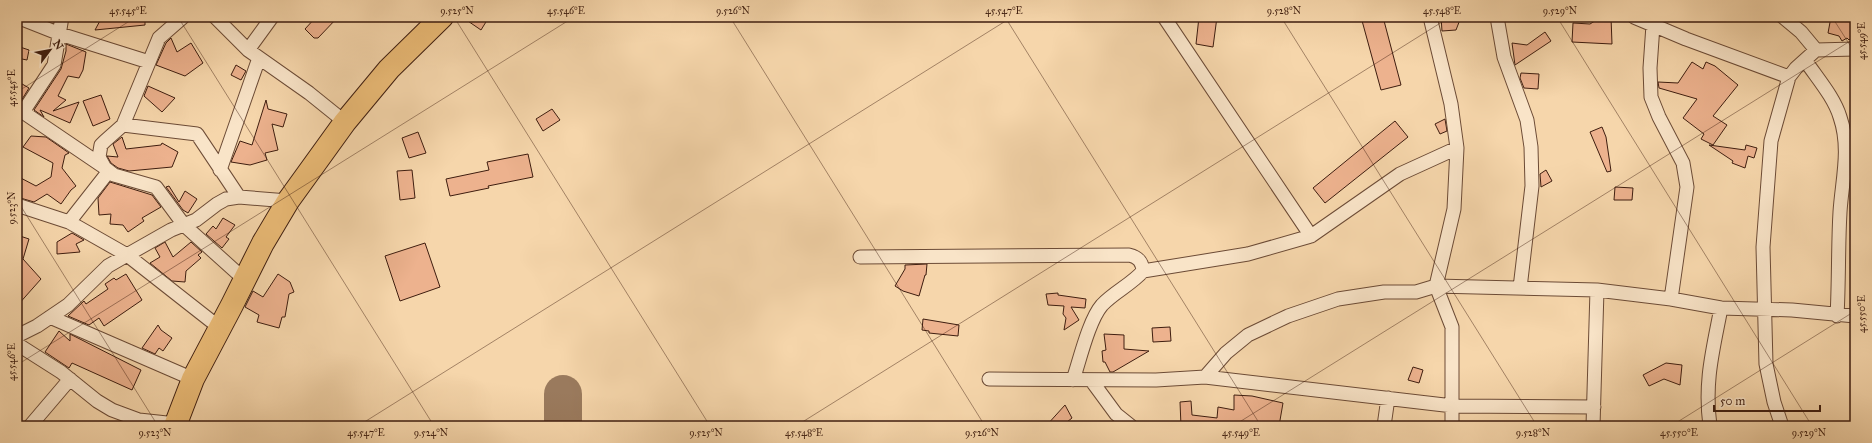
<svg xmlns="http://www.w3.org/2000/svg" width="1872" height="443" font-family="'IM FELL Great Primer',serif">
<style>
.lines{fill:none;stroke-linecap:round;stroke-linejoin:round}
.taxiway{stroke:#9a7a5d;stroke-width:38}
.building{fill:#edb28e;stroke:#3e1d0f}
.street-casing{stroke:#6c4b36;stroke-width:15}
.highway-casing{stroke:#3e1d0f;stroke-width:24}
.street{stroke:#f9e4c8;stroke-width:13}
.highway{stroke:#ebbb76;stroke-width:22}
.ticks{fill:none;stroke:#3e1d0f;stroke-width:1;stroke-opacity:0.45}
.neatline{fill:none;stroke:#3e1d0f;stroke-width:1.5}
.ticks-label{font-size:10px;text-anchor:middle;fill:#3e1d0f}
</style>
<rect width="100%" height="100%" fill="#f6d6ab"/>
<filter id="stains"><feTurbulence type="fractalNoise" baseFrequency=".005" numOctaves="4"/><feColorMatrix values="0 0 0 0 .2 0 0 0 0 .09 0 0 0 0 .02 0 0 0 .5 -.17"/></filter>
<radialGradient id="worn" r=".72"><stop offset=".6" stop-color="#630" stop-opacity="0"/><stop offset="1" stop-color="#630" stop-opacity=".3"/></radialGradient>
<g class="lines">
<path class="taxiway" d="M563,394V426"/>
</g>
<path class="building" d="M102,17H145V25L95,30Z
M316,17H338L318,38H314L305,29Z
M462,17H489L481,30Z
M1199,17H1217L1213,47L1196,44Z
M1361,17H1383L1401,85L1381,90Z
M1441,17H1461L1456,30L1442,31Z
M1601,17H1611L1612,44L1572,42L1573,23L1590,24Z
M1831,17H1855V34L1849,40L1847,38L1842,41L1839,36L1828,33Z
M1545,32L1551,41L1515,65L1512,43L1527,45Z
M171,38L177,52L191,43L203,63L185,76L156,65L166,43Z
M66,44L86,52L83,70L79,78L68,76L58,96L66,100L53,111L79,102L70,123L40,110L44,117L34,110L61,69L66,51Z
M17,46L29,50L27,60L17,58Z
M1692,62L1703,69L1706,62L1715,66L1738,85L1713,116L1727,125L1713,145L1701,139L1704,134L1683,118L1697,99L1659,88L1658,82L1678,83Z
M236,65L246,71L241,80L231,75Z
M1521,73L1539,74L1538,89L1524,88L1520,78Z
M17,81L29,88L21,101L17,100Z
M148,86L175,98L162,112L144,96Z
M101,95L110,119L93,126L83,101Z
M266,100L268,109L287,114L283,127L272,124L278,150L265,153L267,160L250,165L231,162L240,141L252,145Z
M552,109L560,120L543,131L536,119Z
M1445,119L1447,131L1440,134L1435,124Z
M1395,121L1408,137L1325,203L1313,188Z
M1602,127L1606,137L1611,171L1607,172L1590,132Z
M418,132L426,153L409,158L402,138Z
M31,136L46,137L69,153L65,155L62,168L76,186L71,190L61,204L47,194L34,202L17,197V176L36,186L51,177L53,163L23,147Z
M122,137L126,149L161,145L162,143L178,152L172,167L129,171L118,168L111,163L107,156L118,157L113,144Z
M1709,145L1745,150L1746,145L1757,148L1754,158L1748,156L1745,168L1732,163L1733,161Z
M528,154L533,177L488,186L489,188L450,196L446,179L489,170L487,162Z
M412,170L415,198L400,200L397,171Z
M1546,170L1552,181L1541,187L1540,174Z
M110,182L152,195L161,207L142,218L144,221L128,232L123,225L110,224L111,214L99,215L98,198Z
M169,186L179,202L185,191L197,199L188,213L183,210L166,187Z
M1615,187L1633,188L1632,200H1614Z
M223,218L235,225L226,237L229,239L222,248L206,234L213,226L216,229Z
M72,233L84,240L76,244L80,252L57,254V242Z
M17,235L29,239L23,259L41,279L17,306Z
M165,242L173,257L191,242L202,252L198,255L201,258L186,271L185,282L172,281L150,263L160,257L155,248Z
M425,243L440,287L400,301L385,256Z
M927,264L926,275H925L919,296L903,291L895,286L905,269V265Z
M126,274L142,300L104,326L99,318L89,325L68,316L84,301L86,304L108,289L105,284L114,278L116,280Z
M278,274L290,282L294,292L289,294L285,317H282L279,328L257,322L259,315L245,307L253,291L263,297Z
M1058,293V295L1086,299L1085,308L1071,307L1079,320L1064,330L1066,318L1063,314L1064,306L1048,305L1046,294Z
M923,319L959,325L958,336L929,333V331L922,330Z
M158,325L161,330L172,338L163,351L159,348L155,354L142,348Z
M1170,327L1171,341L1153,342L1152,328Z
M59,331L70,341V334L141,370L132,390L72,363L69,368L45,352Z
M1104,334L1124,335V349L1149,351L1113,372H1110L1105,362H1103L1102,351L1106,350Z
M1666,363L1682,365L1680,385L1664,379L1649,386L1643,375Z
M1413,367L1423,370L1419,383L1408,380Z
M1234,395L1252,396L1283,403L1279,426H1181L1180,402L1191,401L1192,415L1217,418L1218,407L1234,410Z
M1065,405L1072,418L1062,426H1046Z"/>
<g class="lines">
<g class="street-casing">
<path id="street" d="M17,17L60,34L149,62
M183,17L159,38L123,125L105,141L101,145L99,157L105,168L114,175L156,187L184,225L245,280
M215,17L248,50L309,93L345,122
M1164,17L1311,236
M1430,17L1451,104L1457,148L1454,209L1436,286L1452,327V426
M1497,17L1504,57L1527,120L1531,147L1532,186L1520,288
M1634,17L1686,39L1789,77
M1783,17L1801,32L1816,50
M1653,25L1650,68L1651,97L1659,117L1683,163L1687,187L1671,299
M248,50L272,17
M1805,60C1817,78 1834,97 1840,117C1851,149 1842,180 1840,212C1838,246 1839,281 1837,316
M17,108L104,167
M23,112L54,65L62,17
M123,125L197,134L239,197
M220,170L259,58
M17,205L69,222L127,255L220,328
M69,222L109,171
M860,257L1129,255C1138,257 1142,261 1143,271C1132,284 1114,292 1102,305C1089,320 1080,359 1073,380
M1143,271L1248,254L1311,236L1400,174L1457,148
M50,317L193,379
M17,336L37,326L68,305L108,266L127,255L171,230L196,220L217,204L226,199L239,197L288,201
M17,344L61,372L97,401L112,410L139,420L176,424
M1205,377L1453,406L1594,407
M989,379L1156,380L1205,377L1226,353L1248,335L1288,316L1338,299L1384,292H1416L1436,286L1597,290L1671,299L1721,308L1792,310L1855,316
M1091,380L1116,414L1131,426
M30,426L70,379
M1384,426L1388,398
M1593,426L1597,290
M1710,426C1704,382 1713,350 1721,308
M1782,426L1774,402L1766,364L1763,247L1771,141L1789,77L1796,68L1816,50L1855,49"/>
</g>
<g class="highway-casing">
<path id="highway" d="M175,426L193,379L232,305L263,243L288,201L345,122L389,69L442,17"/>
</g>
<use href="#street" class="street"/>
<use href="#highway" class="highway"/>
</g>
<path class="ticks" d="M178,17L434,426M454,17L710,426M730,17L985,426M1005,17L1261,426M1281,17L1537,426M1557,17L1812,426M1832,17L1855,53M17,92L136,17M17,200L158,426M17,365L574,17M358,426L1012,17M796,426L1450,17M1233,426L1855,38M1671,426L1855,311"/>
<rect width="1872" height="443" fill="none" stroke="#f6d6ab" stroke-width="44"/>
<g transform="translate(50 50) rotate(58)" stroke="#f9e4c8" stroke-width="3" paint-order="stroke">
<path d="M0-3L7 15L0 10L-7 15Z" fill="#3e1d0f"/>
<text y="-6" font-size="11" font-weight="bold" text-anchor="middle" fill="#3e1d0f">N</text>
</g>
<path d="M1714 405v6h106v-6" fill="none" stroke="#3e1d0f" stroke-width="2"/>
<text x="1720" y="405" font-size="12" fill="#3e1d0f" stroke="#f9e4c8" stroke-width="3" paint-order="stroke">50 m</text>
<rect x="22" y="22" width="1828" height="399" class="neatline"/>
<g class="ticks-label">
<text x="128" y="14">45.545°E</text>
<text x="457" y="14">9.525°N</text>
<text x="566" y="14">45.546°E</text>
<text x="733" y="14">9.526°N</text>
<text x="1004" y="14">45.547°E</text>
<text x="1284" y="14">9.528°N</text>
<text x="1442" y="14">45.548°E</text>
<text x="1560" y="14">9.529°N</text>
<text transform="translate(1861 41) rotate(-90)" y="4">45.549°E</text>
<text transform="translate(11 88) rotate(-90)" y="4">45.545°E</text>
<text transform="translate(11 208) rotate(-90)" y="4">9.523°N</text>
<text transform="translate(1861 314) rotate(-90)" y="4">45.550°E</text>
<text transform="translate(11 362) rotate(-90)" y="4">45.546°E</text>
<text x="155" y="436">9.523°N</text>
<text x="366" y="436">45.547°E</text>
<text x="431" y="436">9.524°N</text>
<text x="706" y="436">9.525°N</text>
<text x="804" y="436">45.548°E</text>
<text x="982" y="436">9.526°N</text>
<text x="1241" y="436">45.549°E</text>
<text x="1533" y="436">9.528°N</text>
<text x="1679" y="436">45.550°E</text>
<text x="1809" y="436">9.529°N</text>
</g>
<rect width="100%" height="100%" filter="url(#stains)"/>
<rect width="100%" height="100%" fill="url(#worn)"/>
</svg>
